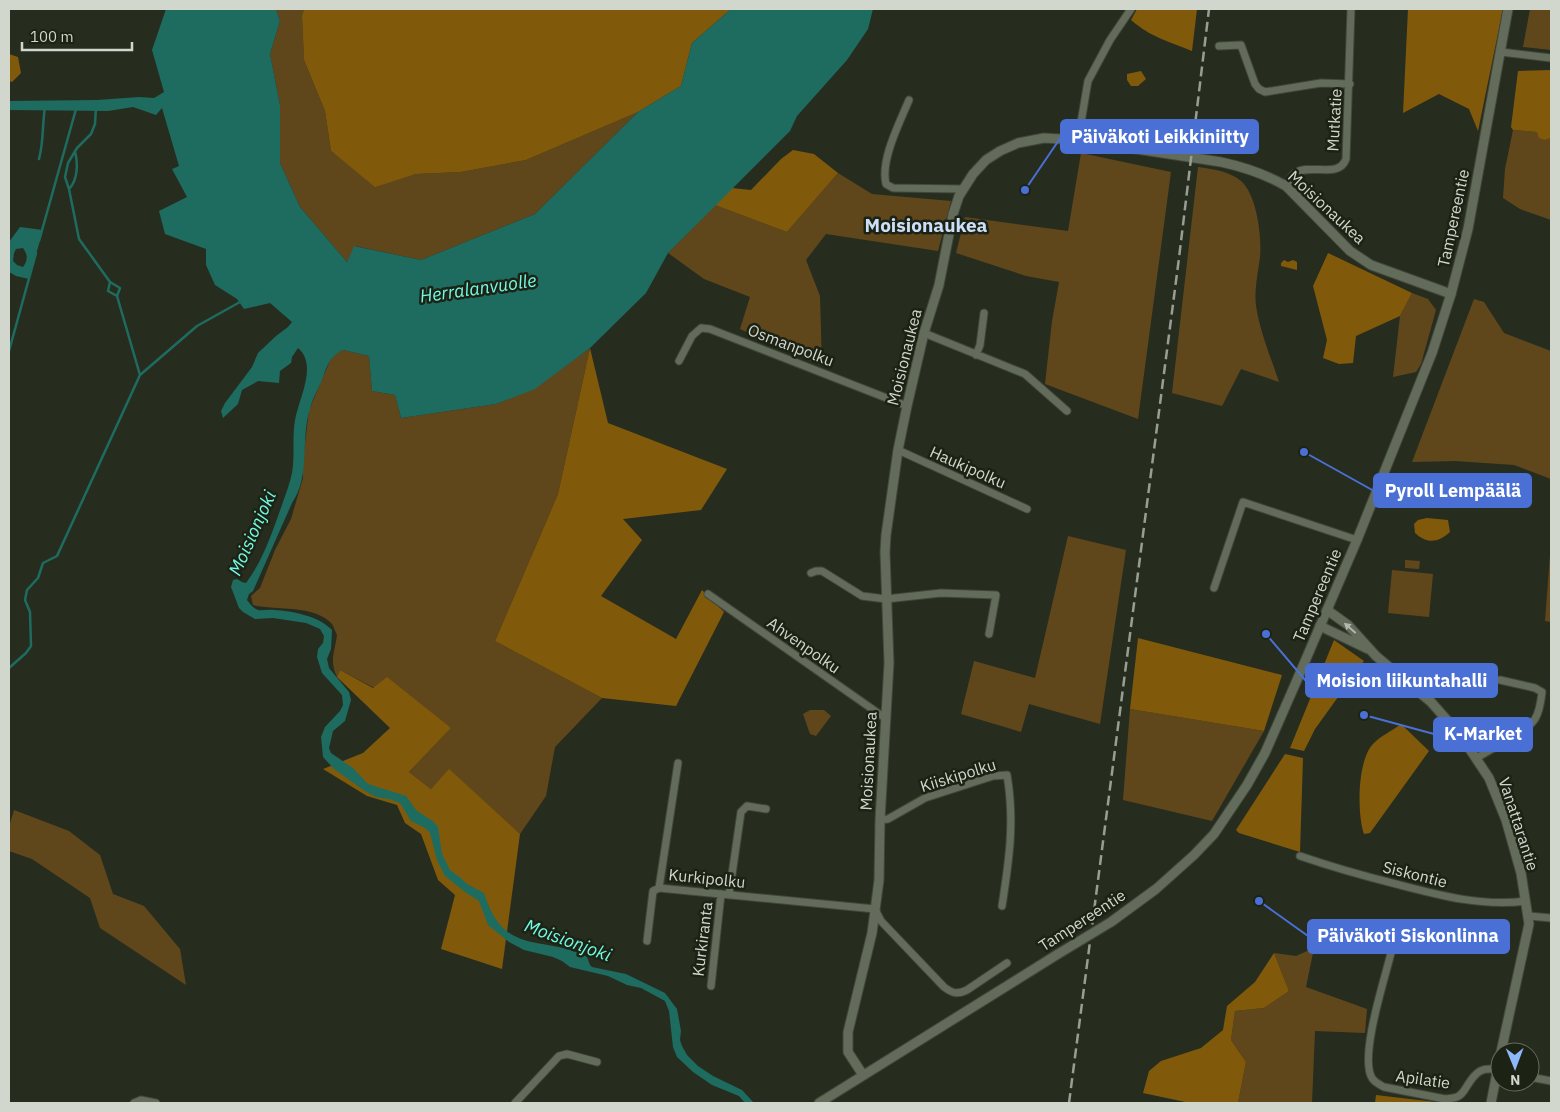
<svg xmlns="http://www.w3.org/2000/svg" width="1560" height="1112" font-family="'IBM Plex Sans',sans-serif">
<style>
.green{fill:#60471b}
.forest{fill:#805a0a}
.water{fill:#1e6b60;fill-rule:evenodd}
.lines{fill:none;stroke-linecap:round;stroke-linejoin:round}
.stream{stroke:#1e6b60;stroke-width:2.5}
.minor-casing{stroke:#42473b;stroke-width:9}
.tertiary-casing{stroke:#42473b;stroke-width:11}
.secondary-casing{stroke:#42473b;stroke-width:11}
.minor{stroke:#636c5b;stroke-width:7}
.tertiary{stroke:#636c5b;stroke-width:9}
.secondary{stroke:#636c5b;stroke-width:9}
.rail{stroke:#989e93;stroke-width:2.5;stroke-dasharray:10 5;stroke-linecap:butt}
.secondary-bridge-casing{stroke:#42473b;stroke-width:11;stroke-linecap:butt}
.secondary-bridge{stroke:#636c5b;stroke-width:9}
.oneway{fill:#b1b7ac}
.labels{text-anchor:middle;dominant-baseline:central;stroke-width:5;stroke-linejoin:round;paint-order:stroke}
.street-label{font-size:16px;fill:#d2d7ce;stroke:#1c2315}
.water-label{font-size:18px;font-style:italic;fill:#72fae5;stroke:#1c2315}
.quarter-label{font-size:19px;font-weight:bold;fill:#cddef8;stroke:#1c2315}
.leader{fill:none;stroke:#4a70d6;stroke-width:2}
.callout-dot{fill:#4a70d6;stroke:#1c2315;stroke-width:2}
.callout{fill:#4a70d6;stroke:#4a70d6;stroke-width:2}
.callout-label{font-size:18px;text-anchor:middle;font-weight:bold;fill:#fff}
</style>
<rect width="100%" height="100%" fill="#262d1f"/>
<path class="green" d="M276,9H304L302,16L304,60L325,111L331,151L375,186L416,174L461,172L526,160L638,112L535,214L421,260L355,246L347,262L300,207L280,163V105L270,54L280,21Z
M1530,9H1551V50L1523,47Z
M1513,130L1538,132L1545,140L1551,138V220L1520,209L1503,198L1505,169Z
M1081,153L1171,172L1138,419L1045,384L1052,321L1059,282L1026,276L956,253L965,217L1068,231Z
M1198,167C1213,169 1229,171 1241,181C1257,195 1262,237 1260,257C1258,272 1254,291 1256,306C1260,332 1271,358 1279,382L1241,369L1222,406L1172,393Z
M838,173L872,194L951,201L938,251L826,234L806,260L820,296L822,366L740,329L750,297L704,279L668,253L715,205L787,232Z
M1412,293L1428,299L1436,310L1421,364L1416,372L1393,377L1400,316Z
M1474,299L1484,302L1504,333L1551,351V479L1514,465L1455,461L1412,462Z
M590,348L558,494L495,641L602,698L555,747L546,796L520,834L449,770L431,789L409,772L451,728L340,670L337,677C329,660 335,652 337,635C335,631 334,627 332,624C314,604 276,611 253,605L251,596L260,588L275,550L291,519L303,478V460L309,410L332,356L343,350L369,356L372,391L395,395L401,418L496,404L535,388Z
M1068,536L1126,550L1100,724L1029,704L1021,732L961,714L974,661L1035,678Z
M1550,555H1551V622L1545,621Z
M1405,560L1420,561L1419,569L1405,568Z
M1392,570L1433,574L1429,617L1388,613Z
M1130,709L1264,731L1212,821L1123,800Z
M810,710H824L831,716L816,736L810,734L803,714Z
M14,810L69,831L100,855L113,894L144,906L180,949L186,985L100,928L90,898L32,859L9,851V827Z
M1314,948L1306,987L1367,1009L1365,1033L1315,1031L1312,1103H1238L1246,1062L1231,1040L1235,1011L1264,1008L1289,991L1274,953L1296,956Z"/>
<path class="forest" d="M304,9H731L692,43L681,86L638,112L526,160L461,172L416,174L375,187L331,151L325,111L304,60L302,16Z
M1137,9H1197L1192,51C1168,41 1152,38 1131,20Z
M1408,9H1503L1478,131L1469,109L1439,94L1403,113Z
M9,54L18,57L21,73L12,82L9,81Z
M1551,70V138L1545,140L1539,138L1537,132L1513,130L1511,127L1518,71Z
M1141,71L1146,79L1138,86H1131L1127,80V74Z
M793,150L814,154L838,173L787,232L715,205L732,188L751,190L781,159Z
M1328,253L1412,293L1400,316L1356,336L1353,363L1339,364L1323,358L1327,340L1313,286Z
M1284,260L1288,262L1293,260L1297,262V270L1281,266V263Z
M590,348L608,423L727,469L701,510L623,519L642,540L601,596L676,639L702,590L724,612L676,706L602,698L495,641L558,494Z
M1427,518L1448,520L1450,532C1438,543 1427,544 1415,533L1414,524L1418,520Z
M1138,638L1282,675L1264,731L1130,709Z
M1334,640L1364,661L1315,729L1304,751L1290,748Z
M340,670L373,688L387,677L451,728L409,772L431,789L449,769L520,834L502,969L441,949L455,895L438,880L421,834L405,823L397,805L367,796L323,769L363,753L390,728L337,677Z
M1401,724L1429,751L1370,833L1364,834C1357,814 1357,761 1373,744C1380,736 1392,731 1401,724Z
M1285,754L1303,758L1300,852L1239,833L1236,830Z
M1274,953L1289,991L1264,1008L1235,1011L1231,1040L1246,1062L1238,1103H1190L1143,1093L1149,1071L1161,1061L1201,1048L1223,1030L1227,1006L1255,982Z
M1376,1095L1444,1103H1375Z"/>
<path class="water" d="M166,9H276L280,21L270,54L280,105V163L300,207L347,262L354,246L421,260L535,214L638,112L681,86L692,43L731,9H873L868,29L847,60L797,116L790,131L668,253L646,293L590,348L535,389L496,404L401,418L395,395L372,391L369,356L343,350C328,358 328,365 322,380C318,390 312,399 310,409C300,440 311,476 292,503L253,591L249,594L247,600C250,604 253,608 258,610C263,611 269,609 274,610C292,611 319,616 332,630L331,649L327,659L329,668L349,692L351,700L345,721L333,731L329,748L331,753L353,768L368,784L406,796L416,810L434,822L438,827L442,854L450,870L462,879L467,884L484,893C504,958 543,934 587,957L590,965L592,967L626,974L665,993L677,1009L681,1031L680,1040L682,1046L687,1055L698,1066L713,1076L742,1090L754,1103H745L739,1096L712,1085L693,1072L677,1057L673,1047L669,1011L665,1001L641,988L627,985L608,976L570,967L562,961L553,957L524,950L509,942L488,925L479,901L465,892L445,876L437,860L430,833L425,828L411,821L400,803L389,799L376,797L365,791L334,769L323,757L321,737L325,727L340,711L343,705L342,695L322,673L317,657L318,649L323,643L324,636L320,629L306,623L273,618L255,619L243,612L239,608L231,587L233,580L237,579L242,582L246,583C264,559 273,530 283,502C286,493 290,483 292,473C295,456 292,437 295,420C299,398 318,365 298,348L292,357L291,363L280,371L279,383L258,381L242,390L238,404L223,418L221,411L225,403L252,367L258,353L276,336L288,327L292,322L270,303L244,309L237,299L215,285L206,265V249L165,234L159,211L187,197L172,169L179,166L162,108L156,115L133,107L108,111L9,110V101L97,100L139,97L154,98L164,92L152,50Z
M20,227L43,230L29,279L16,276L9,272V242ZM23,248C28,255 28,260 23,267L17,265L13,261L14,253L16,249Z"/>
<g class="lines">
<path class="stream" d="M96,107L95,124L91,134L77,148L68,163L65,177L69,189L79,239L110,282L120,288L117,296L140,375
M39,159C44,140 42,126 45,107
M69,189C78,180 78,163 75,151
M39,241L76,109
M110,282L108,291L117,296
M9,351L36,253
M9,668L26,653L31,646L30,612L25,600L27,590L38,578L43,563L57,556L140,375L197,326L240,302"/>
<g class="minor-casing">
<path id="minor" d="M1219,46L1241,45L1255,84L1259,89L1265,92L1321,83L1350,84
M1501,52L1551,58
M909,100C900,122 880,160 886,184L893,188L963,189
M1078,140L1088,81L1110,40L1131,9
M1286,186C1288,182 1291,176 1295,173C1310,163 1339,179 1346,159L1351,9
M924,333L1025,374L1067,411
M976,355L980,345L984,313
M679,361L692,336L701,328L710,329L907,406
M898,450L1027,509
M811,573L816,571H822L862,596L886,599L941,593L996,595L989,634
M1214,588L1243,502L1357,540
M708,594L885,718
M1477,758C1494,746 1523,736 1535,719C1540,711 1541,701 1542,692L1535,688L1500,680
M880,820L888,819L925,798L993,776L1007,775C1015,821 1009,861 1002,906
M1300,856C1332,867 1364,876 1396,884C1438,895 1482,907 1526,901
M659,888L875,909L881,921L944,987C952,993 957,995 967,990L1007,963
M659,888L678,763
M729,895L741,812L747,806L766,809
M1529,916L1551,918
M647,941L653,891L659,888
M1391,953C1385,978 1359,1057 1372,1078C1375,1083 1379,1084 1384,1087L1445,1099C1450,1098 1456,1099 1460,1095C1463,1093 1465,1089 1467,1086C1477,1070 1482,1067 1500,1070
M711,986L721,894
M1530,1077L1551,1081
M134,1103L141,1100L156,1103
M515,1103L559,1056L567,1054L597,1062"/>
</g>
<g class="tertiary-casing">
<path id="tertiary" d="M1327,610L1348,625L1376,656L1431,702L1461,736L1489,778L1506,820L1521,873L1529,924L1501,1052
M1320,626L1368,649
M863,1075L848,1052V1032L872,933L879,880L880,820L889,663L885,552L886,535L898,450L907,406L924,333L939,285L953,214L959,196L973,174L986,160L1000,151L1018,143L1044,138L1078,140L1221,162C1244,167 1265,174 1286,186L1350,251L1371,265L1451,294
M1491,1103L1500,1057"/>
</g>
<g class="secondary-casing">
<path id="secondary" d="M1111,922L1156,889L1194,855L1214,834L1247,785L1265,753L1297,680L1357,540L1432,353L1451,294L1468,229L1508,9
M819,1103L1058,954"/>
</g>
<use href="#minor" class="minor"/>
<use href="#tertiary" class="tertiary"/>
<use href="#secondary" class="secondary"/>
<path class="rail" d="M1069,1103L1179,258L1209,9"/>
<g class="secondary-bridge-casing">
<path id="secondary-bridge" d="M1058,954L1111,922"/>
</g>
<use href="#secondary-bridge" class="secondary-bridge"/>
</g>
<defs><path id="oneway-solid" d="M-6-.8H1V-3.2L6.5 0L1 3.2V.8H-6Z" transform="scale(1.25)"/></defs>
<use class="oneway" href="#oneway-solid" transform="translate(1350 628) rotate(-139)"/>
<g class="labels">
<g class="street-label">
<text transform="translate(1334 120) rotate(-87)">Mutkatie</text>
<text transform="translate(1327 207) rotate(43)">Moisionaukea</text>
<text transform="translate(1453 218) rotate(-78)">Tampereentie</text>
<text transform="translate(791 345) rotate(21)">Osmanpolku</text>
<text transform="translate(904 357) rotate(-76)">Moisionaukea</text>
<text transform="translate(968 467) rotate(24)">Haukipolku</text>
<text transform="translate(1317 595) rotate(-67)">Tampereentie</text>
<text transform="translate(804 645) rotate(35)">Ahvenpolku</text>
<text transform="translate(868 761) rotate(-87)">Moisionaukea</text>
<text transform="translate(958 775) rotate(-17)">Kiiskipolku</text>
<text transform="translate(1519 824) rotate(72)">Vanattarantie</text>
<text transform="translate(1415 874) rotate(14)">Siskontie</text>
<text transform="translate(707 878) rotate(6)">Kurkipolku</text>
<text transform="translate(1082 920) rotate(-33)">Tampereentie</text>
<text transform="translate(702 939) rotate(-83)">Kurkiranta</text>
<text transform="translate(1423 1079) rotate(8)">Apilatie</text>
</g>
<g class="water-label">
<text transform="translate(478 288) rotate(-8)">Herralanvuolle</text>
<text transform="translate(252 533) rotate(-66)">Moisionjoki</text>
<text transform="translate(568 940) rotate(20)">Moisionjoki</text>
</g>
<g class="quarter-label">
<text x="926" y="225">Moisionaukea</text>
</g>
</g>
<path class="leader" d="M1025 190L1061 137M1304 452L1374 491M1266 634L1306 681M1364 715L1434 734M1259 901L1308 936"/>
<g class="callout-dot">
<circle cx="1025" cy="190" r="5"/>
<circle cx="1304" cy="452" r="5"/>
<circle cx="1266" cy="634" r="5"/>
<circle cx="1364" cy="715" r="5"/>
<circle cx="1259" cy="901" r="5"/>
</g>
<g class="callout">
<rect x="1061" y="120" width="197" height="33" rx="5"/>
<rect x="1374" y="474" width="157" height="33" rx="5"/>
<rect x="1306" y="664" width="191" height="33" rx="5"/>
<rect x="1434" y="718" width="98" height="33" rx="5"/>
<rect x="1308" y="920" width="201" height="33" rx="5"/>
</g>
<g class="callout-label">
<text x="1160" y="143">Päiväkoti Leikkiniitty</text>
<text x="1453" y="497">Pyroll Lempäälä</text>
<text x="1402" y="687">Moision liikuntahalli</text>
<text x="1483" y="740">K-Market</text>
<text x="1408" y="942">Päiväkoti Siskonlinna</text>
</g>
<rect width="1560" height="1112" fill="none" stroke="#d2d7ce" stroke-width="20"/>
<g transform="translate(1515 1067) rotate(179)"><circle r="24" fill="#1c2315" stroke="#656b5f"/>
<path d="M0-4L9 19L0 12L-9 19Z" fill="#8db9fc"/>
<text y="-8" font-size="14" font-weight="bold" text-anchor="middle" fill="#d2d7ce">N</text>
</g>
<path d="M22 42v8h110v-8" fill="none" stroke="#d2d7ce" stroke-width="2.5"/>
<text x="30" y="42" font-size="15" fill="#d2d7ce" stroke="#1c2315" stroke-width="4" paint-order="stroke">100 m</text>
</svg>
